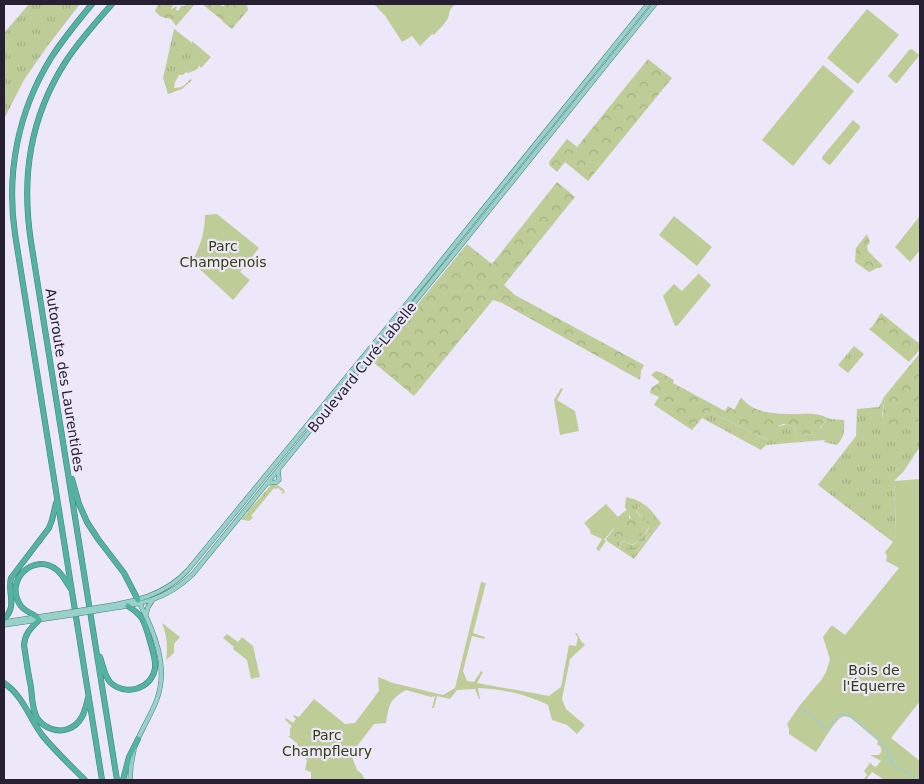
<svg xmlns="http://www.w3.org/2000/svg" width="924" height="784" font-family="'DejaVu Sans',sans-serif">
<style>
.grass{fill:url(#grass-tufts);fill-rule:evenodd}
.forest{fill:url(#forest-crowns)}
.wetland{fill:url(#wetland-marsh)}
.park{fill:#becd98}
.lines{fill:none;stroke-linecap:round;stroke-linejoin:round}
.stream{stroke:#8ecbf7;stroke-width:1}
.major-casing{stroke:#447f7b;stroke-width:5}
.highway-casing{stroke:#447f7b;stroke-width:6}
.major{stroke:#98d1c7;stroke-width:4}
.highway{stroke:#54b2a2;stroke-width:5}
.major-bridge-casing{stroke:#447f7b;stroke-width:5;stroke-linecap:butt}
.major-bridge{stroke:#98d1c7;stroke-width:4}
.labels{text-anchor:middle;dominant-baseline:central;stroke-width:4.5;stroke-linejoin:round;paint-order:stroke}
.park-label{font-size:14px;fill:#343f0f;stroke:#ede7fa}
.street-label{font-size:14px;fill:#272032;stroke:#ede7fa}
</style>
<defs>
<pattern id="grass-tufts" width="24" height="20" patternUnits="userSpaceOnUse" patternTransform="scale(1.25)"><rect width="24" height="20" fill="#becd98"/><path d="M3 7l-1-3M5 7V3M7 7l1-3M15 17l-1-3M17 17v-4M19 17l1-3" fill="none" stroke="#a3b083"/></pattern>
<pattern id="forest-crowns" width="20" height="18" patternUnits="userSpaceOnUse" patternTransform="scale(1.25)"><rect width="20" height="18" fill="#becd98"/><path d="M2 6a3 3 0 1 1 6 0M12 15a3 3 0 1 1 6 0" fill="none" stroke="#a3b083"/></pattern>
<pattern id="wetland-marsh" width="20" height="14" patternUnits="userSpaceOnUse" patternTransform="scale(1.25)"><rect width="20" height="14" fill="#becd98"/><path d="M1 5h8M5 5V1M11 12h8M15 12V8" fill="none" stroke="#a3b083"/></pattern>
</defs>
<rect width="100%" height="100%" fill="#ede7fa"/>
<path class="grass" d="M29,4H80L46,48L24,80L4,119V33Z
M164,21L191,42V46L198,64L199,66L196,70L188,73L186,72L183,75H179L175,82L174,88C183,88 184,85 191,79L192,80L182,89L168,94L163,78L174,29Z
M854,346L864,354L848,373L838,365Z
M884,397V403L882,417L913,423L920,421V447L915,454L904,471L894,481L896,531L893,542L818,485L856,436L857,409L879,407Z
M708,411L767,440C777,427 776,423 794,426L796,435L818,434L820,429L828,418L831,419L844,420C845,431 844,437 837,445L824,442L825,440L766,445L761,450L702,418Z
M274,484C278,485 283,488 285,491L283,494H281L283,492L278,488L276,489L274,488L251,516L253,518L249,521L243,520L241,519L247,513H248L247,512L271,485Z
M635,500C647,503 654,514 661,523L634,559L613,545C614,543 616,541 618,539C623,535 632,539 638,539L640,536L642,530C630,518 624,515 635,500ZM641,505L647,509L657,525L636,552L630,554L619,547L621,542L623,541C626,542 631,545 634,544C638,543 649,530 649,526C648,521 639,516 636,511Z"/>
<path class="forest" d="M158,4H174L171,9H172L176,6L177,7L176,10L178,11L181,6H185L188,4H195L176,26L171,19C162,17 161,18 155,11Z
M202,4H219L222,6H224L225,4H244L247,5L248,10L232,29L223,22V21Z
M648,59L672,78L588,181L565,162L557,172L550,166L549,162L567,139L577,147Z
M557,182L575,197L504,285L515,295L644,365L641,371L640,380L502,303L493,300L414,396L373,362L372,360L467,244L492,264Z
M867,234L870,242L867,246L868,251L883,266L880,268H877L869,272L855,262L856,248Z
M881,313L916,341L920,343V349L909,362L869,329L872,327Z
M920,353V421L893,429H886L882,425C882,415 885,406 884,397Z
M656,371L660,372L674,380L673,383L725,411L728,406L734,410L741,398C745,401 749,406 754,408C766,414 784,414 797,414C808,413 818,413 828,418L820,428V433L818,434L796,435L794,426L783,424L778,426V431L767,440L708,411L692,430L654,405L659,397L650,393L651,388L660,382L651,375Z
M630,507L629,518L640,521L645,527L644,529L642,530C639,553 624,526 614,545H613L608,542L606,539L614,529L613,524L615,515L618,517Z"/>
<path class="wetland" d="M641,505L647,509L657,523V525L635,553L631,555L621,549L619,545L623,541L632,545L635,544L647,532L649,528L648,524L636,511Z"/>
<path class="park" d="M374,4H456C447,11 451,11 448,18C445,24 438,30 434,35L432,34L420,46L412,36L402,42L386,17Z
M867,9L899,35L858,84L827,58Z
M192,41L211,57L201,68L198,64L190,49Z
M912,49L919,55L918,57L897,83H895L888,76L909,50Z
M823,65L854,91L793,166L762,140Z
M853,120L860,126V128L831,164L829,165L822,159V157Z
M217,214L259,248L240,272L250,280L233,300L192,262C200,247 205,232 205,215Z
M674,216L712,247L697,266L659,235Z
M920,216V250L910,262L895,247Z
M699,273L700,275L711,285L678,325L675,326L663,296L674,284L682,291Z
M561,388L563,389L557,400L575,411L579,431L560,435L554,400Z
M920,479V701L891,738L920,761V780H885L872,772L866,780L864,779L867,775L864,771L870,763L872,764V765L876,767L881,761L870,755H879C882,752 882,748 879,745H877L878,741L851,718C847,717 846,716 842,717C834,721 822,744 816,752L789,734V729L787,724L800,705L822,679L826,672L830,659L823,637L831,626H833L845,635L899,568L886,561L887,556L885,552L893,542L896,531L894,481Z
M626,497L637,500L604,540L606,541L599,551L596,549L602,539L591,534L590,530L584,523L606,504L618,517L627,510L625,507Z
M481,582L486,583L473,633L485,637L484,639L472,636L463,671L467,681L474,682L481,671L483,672L477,683L549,696L561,687L569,645L576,646L578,638L575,633H577L581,641L585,645L570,659L562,699L566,709L585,725L577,734L567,725L552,720L548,705C526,694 502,689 478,688L480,699H479L475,689L457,690L450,699L437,696L434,708H432L435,696L431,697L406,690C389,700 389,705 386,723L374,724L351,754L357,770L362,774L365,780H311V772L305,770L307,760L294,749L298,744L288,736H290V728L292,726L285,720L286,718L293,723L296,719L293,716L294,715L299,717L314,699L345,724L355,723L379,691L378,677L393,683L443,695L455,688Z
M162,623L180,637L174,644V653L166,660C168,648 167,635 162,623Z
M227,634L238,642L242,637L253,646L260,677L251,679L247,660L233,649L234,647L223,638Z"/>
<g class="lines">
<path class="stream" d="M800,707L827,729L840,714L849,716L881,741L888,750L893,764L901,770L909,773L916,780
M885,756L892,763"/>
<g class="major-casing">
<path id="major" d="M278,470L279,480
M267,483L277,482
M95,608C130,602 162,598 188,570L422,285L648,4
M95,611C133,605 164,603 193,574L462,244L655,4
M146,615L148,607L152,601
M4,622L70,612
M4,625L71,615
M137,741C143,727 152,713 157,699C169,666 154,631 139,602
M130,780L131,765L134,750"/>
</g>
<g class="highway-casing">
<path id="highway" d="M92,4C78,21 63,39 51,58C18,111 6,173 15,234L102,780
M112,4C96,22 79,41 66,61C30,117 21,176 31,242L117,780
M72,479L79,504L87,522L98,539L124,573L138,600
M37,617C31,613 25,611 21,606C3,582 33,551 57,570C63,575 66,582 71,589
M4,619C18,606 7,593 11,578L49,528L52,520L56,503
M39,620C31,628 25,633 24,645C26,659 28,673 31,687C32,697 32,709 37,718C44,728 57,733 68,729C82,724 85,711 88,698
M100,657C103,665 104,675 110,682C125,697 152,689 155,668C156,659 152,649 150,641C144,622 145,617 128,606
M4,683C23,696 29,717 42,735C55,751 71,766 85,780
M123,780L129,757L138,739"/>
</g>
<use href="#major" class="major"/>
<use href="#highway" class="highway"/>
<g class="major-bridge-casing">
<path id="major-bridge" d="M70,612L95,608
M71,615L95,611"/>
</g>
<use href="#major-bridge" class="major-bridge"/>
</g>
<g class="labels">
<g class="park-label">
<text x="223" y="246">Parc<tspan x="223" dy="16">Champenois</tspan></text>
<text x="874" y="670">Bois de<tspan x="874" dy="16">l'Équerre</tspan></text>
<text x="327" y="735">Parc<tspan x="327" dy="16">Champfleury</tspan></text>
</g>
<g class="street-label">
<text transform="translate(362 367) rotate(-51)">Boulevard Curé-Labelle</text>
<text transform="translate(65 380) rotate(81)">Autoroute des Laurentides</text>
</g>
</g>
<rect width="924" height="784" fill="none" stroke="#272032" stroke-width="10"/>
</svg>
